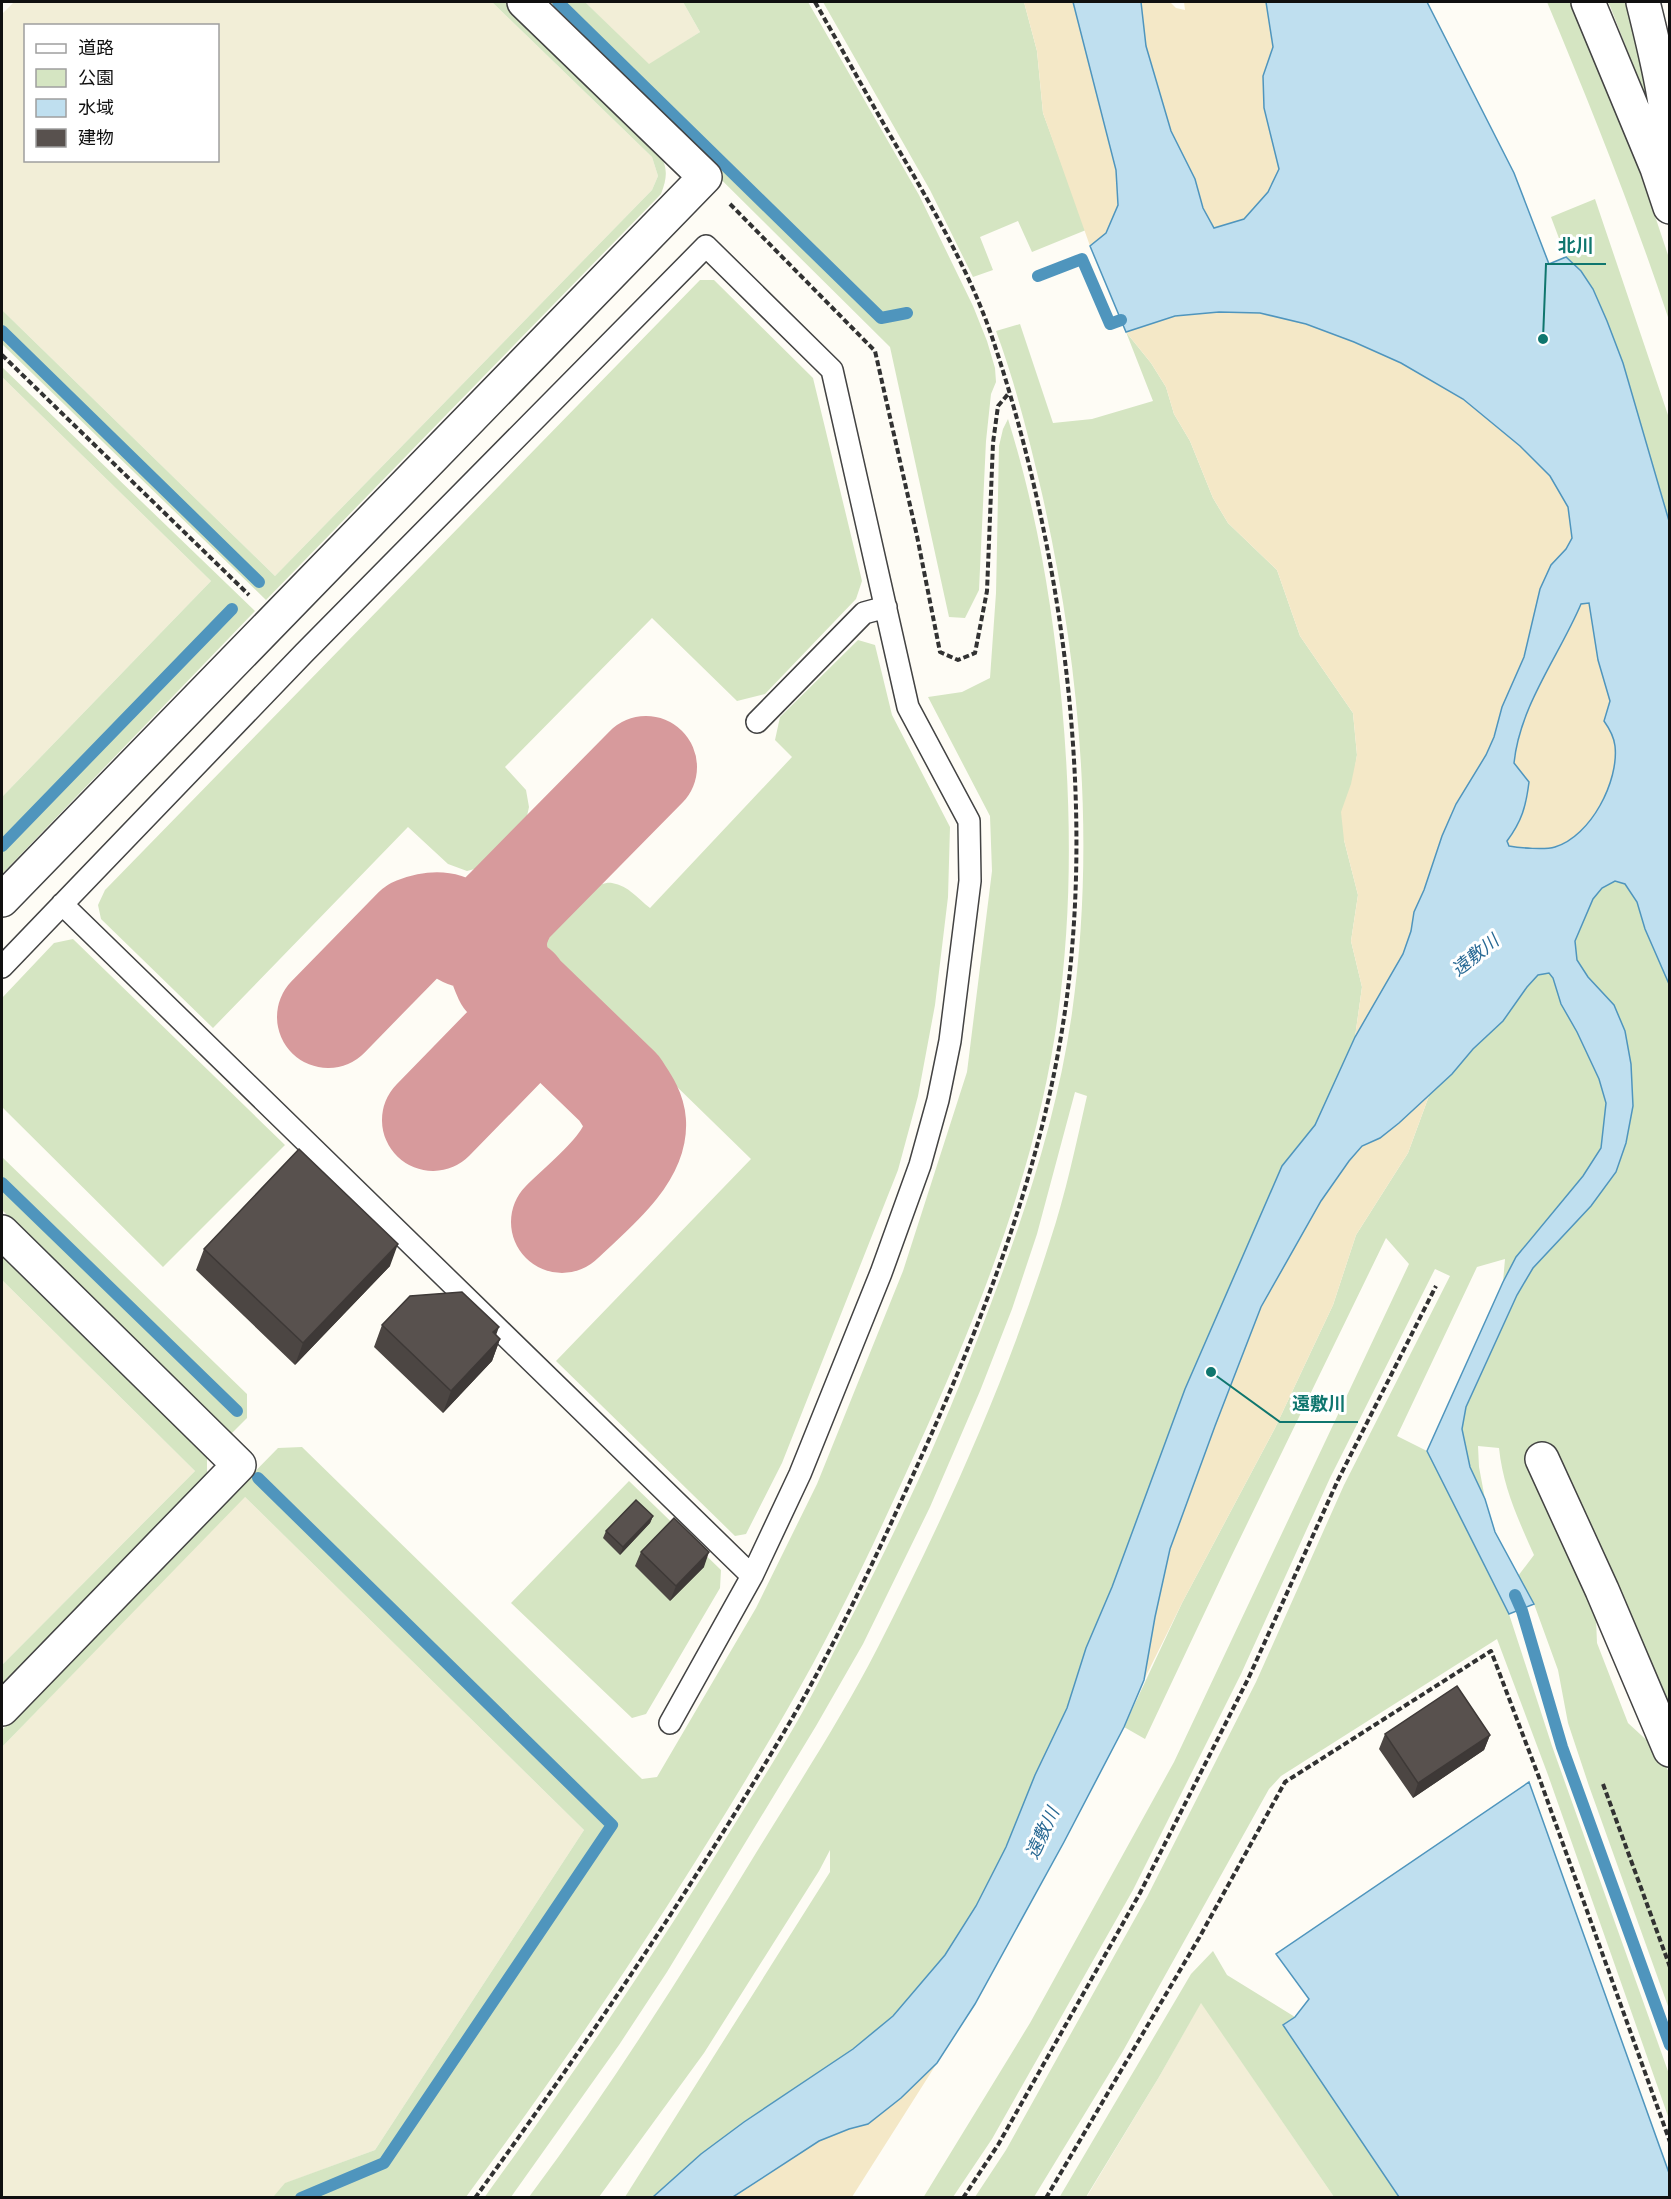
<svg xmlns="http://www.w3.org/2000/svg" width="1671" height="2199" font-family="'IBM Plex Serif','Noto Sans JP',serif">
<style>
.farmland{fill:#f2eed7;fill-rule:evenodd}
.green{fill:#d5e5c2}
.sand{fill:#f4e8c7}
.water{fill:#bfdfef;stroke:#4f95bd;stroke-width:1.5;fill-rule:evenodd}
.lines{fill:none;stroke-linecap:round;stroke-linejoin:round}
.stream{stroke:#4f95bd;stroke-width:12}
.taxiway{stroke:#d79a9c;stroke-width:102}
.service-casing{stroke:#434343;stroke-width:24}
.minor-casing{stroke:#434343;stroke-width:36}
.path{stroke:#323232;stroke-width:4;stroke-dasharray:6 3;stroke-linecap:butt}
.service{stroke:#fff;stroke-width:21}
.minor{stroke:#fff;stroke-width:33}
.wall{fill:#4c4643}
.shaded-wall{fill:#3e3937}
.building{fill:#58514e;stroke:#3e3937;stroke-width:1.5}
.labels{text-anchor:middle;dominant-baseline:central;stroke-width:6;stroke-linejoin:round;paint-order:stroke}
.water-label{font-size:18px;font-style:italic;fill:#286994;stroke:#fff}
.leader{fill:none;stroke:#0f766e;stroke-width:2}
.callout-dot{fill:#0f766e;stroke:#fff;stroke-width:2}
.callout-label{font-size:18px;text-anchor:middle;font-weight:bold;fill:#0f766e;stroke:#fff;stroke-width:6;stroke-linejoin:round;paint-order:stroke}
</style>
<rect width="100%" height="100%" fill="#fefcf5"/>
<path class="farmland" d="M14,2H492L652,157L658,176L652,190L275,576L2,310V14ZM26,26H218V160H26Z
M585,2H683L700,32L649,65Z
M2,377L211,581L2,797Z
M2,1280L195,1471L2,1665Z
M244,1496L584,1830L375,2150L286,2183L273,2197H2V1747Z
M1201,2002L1334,2197L1086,2198L1159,2077Z"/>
<path class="green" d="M492,2H508L643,133C661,156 673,164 661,194L266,600L2,344V310L275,576L652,190L658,176L652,157Z
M542,2H585L649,64L700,32L683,2H808L919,195L973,306L987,341L995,368L996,382L991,394L986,441L979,590L965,618L949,617L890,347Z
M823,2H1024L1037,51L1043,113L1086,230L1032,252L1018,221L980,237L993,270L973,277L930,190Z
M1547,2H1575L1632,147L1669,258V320C1633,212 1591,107 1547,2Z
M1608,2H1632L1659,132L1610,6Z
M1595,199L1669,418V521L1623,363L1607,321L1593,289L1581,271L1566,257L1551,217Z
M700,280H714L813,378L862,581L856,599L765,694L737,701L652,618L505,767L526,790L529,807L525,825L486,866L467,871L448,864L408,827L213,1028L101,919L98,905L105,890Z
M1020,324L1053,423L1092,419L1153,401L1126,332L1151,363L1166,387L1174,414L1190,441L1213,498L1228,523L1277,570L1300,636L1353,713L1357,755L1344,840L1358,895L1351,941L1362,987L1355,1037L1315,1125L1282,1166L1185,1389L1112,1587L1086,1648L1067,1708L1035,1775L1006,1847L976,1906L945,1955L893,2016L853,2049L744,2122L701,2154L653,2197H625L830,1872V1850L819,1871L704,2053L599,2197H529C611,2087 684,1971 756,1853C797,1786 841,1719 877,1649C944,1518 1006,1382 1050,1241C1066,1193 1076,1144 1087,1096L1075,1092L1037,1234L1012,1309L980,1391L930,1507L863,1644L816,1726L667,1972L619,2045L511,2197L484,2198C576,2071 663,1942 744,1809C764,1777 784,1745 802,1713C819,1683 833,1653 849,1622C897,1529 942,1434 979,1335C1019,1231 1056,1124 1072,1013C1096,843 1080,666 1043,498C1030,442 1016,385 996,331Z
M2,367L255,611L2,874V797L211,581L2,377Z
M1008,419C1037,512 1053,608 1062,705C1074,838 1072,971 1042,1102C1015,1221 968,1337 917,1449C877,1537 836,1626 787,1710C690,1878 581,2041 466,2197H273L285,2183L375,2150L584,1830L245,1497L2,1747V1730L278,1448L302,1447L642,1779L657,1777L756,1608L817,1484L903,1271L967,1072L992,871L990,816L928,697L962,692L990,678L996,593L999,446L1003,429Z
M858,640L875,645L892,715L950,827L948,897L935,1005L918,1096L898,1170L782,1463L746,1534L735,1536L556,1361L751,1159L551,964C549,958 544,948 545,942C549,922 591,880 612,883C629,886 637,898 650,908L792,757L775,740L780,717Z
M1615,881L1625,884L1637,902L1645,929L1669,984V1734L1595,1595L1597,1643L1628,1723L1653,1746L1669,1772V2009L1589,1786L1568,1723L1558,1670L1534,1604L1518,1576L1534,1555C1518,1519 1503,1487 1499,1448L1478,1446L1479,1467L1485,1499L1470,1467L1462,1429L1466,1407L1517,1295L1533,1268L1591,1206L1616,1172L1626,1143L1633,1106L1631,1064L1614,1005L1588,977L1577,960L1575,941L1593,899L1602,888Z
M73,939L285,1145L163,1267L2,1107V998L54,943Z
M1549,973L1553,978L1561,1004L1577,1032L1599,1079L1606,1103L1601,1148L1583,1176L1516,1257L1503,1282L1505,1259L1477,1267L1397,1436L1427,1451L1509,1614L1552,1746L1669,2074V2119L1548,1775L1497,1639L1281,1776L1269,1789L1123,2051L1034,2197H975L1006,2150L1147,1897L1256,1682L1344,1485L1450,1276L1435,1269L1330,1478L1241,1674L1133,1890L992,2139L953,2197L923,2198L1030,2023L1174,1762L1409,1264L1386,1238L1230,1559L1145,1739L1124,1727L1182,1603L1275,1428L1333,1305L1356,1235L1408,1153L1430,1093L1452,1074L1473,1049L1503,1021L1527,987L1538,975Z
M2,1157L247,1394V1418L230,1435L2,1210Z
M2,1255L207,1457V1475L2,1685V1665L195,1471L2,1280Z
M629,1481L721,1570L720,1588L646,1714L632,1718L511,1603Z
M1213,1951L1227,1975L1295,2017L1283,2025L1399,2197H1334L1201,2003L1159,2077L1086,2197L1059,2198L1191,1974Z"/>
<path class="sand" d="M1024,2H1073L1116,170L1118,205L1106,233L1090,246L1043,113L1037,51Z
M1141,2H1170L1176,8L1185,10L1184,2H1266L1273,47L1263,76L1264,108L1279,169L1268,192L1244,219L1213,228L1203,208L1195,179L1171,131L1146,46Z
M1219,312L1260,313L1306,324L1354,342L1401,363L1463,399L1520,446L1550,476L1568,507L1572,538L1566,549L1551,565L1540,589L1524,657L1502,707L1494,737L1486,755L1456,804L1442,836L1424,890L1414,912L1411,931L1403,954L1355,1037L1362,987L1351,941L1358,895L1344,840L1341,812L1351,784L1357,755L1353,713L1300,636L1277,570L1228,523L1213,498L1190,441L1174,414L1166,387L1151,363L1126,332L1175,316Z
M1589,602L1598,660L1610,701L1604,721C1609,728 1614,737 1615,746C1619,781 1590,836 1555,847C1545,850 1520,848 1509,846L1507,841C1522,822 1526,806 1529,782L1514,763C1520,705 1559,656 1581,604Z
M1430,1093L1408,1153L1356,1235L1333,1305L1275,1428L1182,1603L1144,1680L1155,1617L1170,1549L1215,1426L1261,1307L1321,1201L1349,1161L1362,1146L1380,1138L1399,1123Z
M937,2063L852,2197L733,2198L819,2141L849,2129L868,2124L901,2098Z"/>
<path class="water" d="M1073,2H1141L1146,46L1171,131L1195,179L1203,208L1214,228L1244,219L1268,192L1279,169L1264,108L1263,76L1273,47L1266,2H1427L1514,173L1549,264L1566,257L1581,271L1593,289L1607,321L1623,363L1669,521V984L1645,929L1637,902L1625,884L1615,881L1602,888L1593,899L1575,941L1577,960L1588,977L1614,1005L1625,1031L1631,1064L1633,1106L1626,1143L1616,1172L1591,1206L1533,1268L1517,1295L1466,1407L1462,1429L1470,1467L1485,1499L1495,1532L1534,1604L1509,1614L1427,1451L1503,1282L1516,1257L1583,1176L1601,1148L1606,1103L1599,1079L1577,1032L1561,1004L1553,978L1549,973L1538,975L1527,987L1503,1021L1473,1049L1452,1074L1399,1123L1380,1138L1362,1146L1349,1161L1321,1201L1261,1307L1215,1426L1170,1549L1155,1617L1144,1680L1124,1727L1064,1842L975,2004L937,2063L901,2098L868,2124L849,2129L819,2141L733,2197H653L701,2154L744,2122L853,2049L893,2016L945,1955L976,1906L1006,1847L1035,1775L1067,1708L1086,1648L1112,1587L1185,1389L1282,1166L1315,1125L1355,1037L1403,954L1411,931L1414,912L1424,890L1442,836L1456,804L1486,755L1494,737L1502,707L1524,657L1540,589L1551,565L1566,549L1572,538L1568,507L1550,476L1520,446L1463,399L1401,363L1354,342L1306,324L1260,313L1219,312L1175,316L1126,332L1090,246L1106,233L1118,205L1116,170ZM1589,603L1598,660L1610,701L1604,721C1609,728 1614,737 1615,746C1619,781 1591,836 1555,847C1545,850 1520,848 1509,846L1507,841C1522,821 1526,806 1529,782L1514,763C1520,705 1559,656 1581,604Z
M1529,1782L1669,2173V2197H1399L1283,2025L1295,2017L1309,1999L1276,1954Z"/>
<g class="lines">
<path class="stream" d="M558,2L881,318L907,313
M1038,276L1082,259L1110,324L1121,320
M2,331L259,582
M2,846L232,609
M2,1183L237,1411
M258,1478L612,1825L384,2163L301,2198
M1515,1595L1522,1611L1562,1747L1670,2045"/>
<path class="taxiway" d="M328,1017L415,928C428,923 442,920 455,929C460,932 464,938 471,937C481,936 500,915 508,907
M433,1120L513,1038C526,1020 527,1009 518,989
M562,1222C586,1198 638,1159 635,1122C634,1109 626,1099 619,1088L505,978C492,950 493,934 508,907L646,767"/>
<g class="service-casing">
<path id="service" d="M757,722L864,613L886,607
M62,904L752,1576
M2,967L304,653L706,246L832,370L908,707L969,821L970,881L950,1041L938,1100L920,1165L881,1273L800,1474L752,1576L670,1723"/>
</g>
<g class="minor-casing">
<path id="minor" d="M1588,2L1657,168L1670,207
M1643,2C1652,39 1671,112 1668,148C1666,154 1660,162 1657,168
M2,900L705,177L524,2
M2,1232L239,1465L2,1709
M1542,1459L1602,1590L1670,1750"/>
</g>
<path class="path" d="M730,204L875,351L917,536L940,652L958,660L975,653L987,591L993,443L998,406L1009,393
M2,355L249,595
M1603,1784L1670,1967
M475,2198C588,2042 697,1881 794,1715C844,1628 886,1535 927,1444C997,1287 1058,1122 1072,949C1089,752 1056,530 994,343C969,267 926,197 886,128C862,86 839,44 815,2
M963,2198L998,2145L1140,1893L1249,1677L1338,1480L1436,1286
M1046,2198L1199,1938L1285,1782L1491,1651L1540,1780L1670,2142"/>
<use href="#service" class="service"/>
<use href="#minor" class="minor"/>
</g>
<path class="wall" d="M204,1249L390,1266L295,1365L196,1270Z
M382,1325L500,1339L492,1361L443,1413L374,1347Z
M653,1516L650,1523L620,1555L603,1538L606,1531Z
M641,1552L704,1567L670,1601L635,1566Z
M1385,1734L1490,1735L1484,1750L1413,1798L1379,1749Z"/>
<path class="shaded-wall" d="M398,1244L390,1266L295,1365L303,1343Z
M499,1327L491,1349L500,1339L492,1361L443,1413L451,1391L493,1332Z
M653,1516L650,1523L620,1555L623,1547Z
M709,1552L704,1567L670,1601L676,1586Z
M1490,1735L1484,1750L1413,1798L1418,1783Z"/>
<path class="building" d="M299,1149L398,1244L303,1343L204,1249Z
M462,1292L499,1327L493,1332L500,1339L451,1391L382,1325L410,1296Z
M636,1500L653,1516L623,1547L606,1531Z
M674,1518L709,1552L676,1586L641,1552Z
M1457,1686L1490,1735L1418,1783L1385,1734Z"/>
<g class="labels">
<g class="water-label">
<text transform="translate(1475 955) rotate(-39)">遠敷川</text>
<text transform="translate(1042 1833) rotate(-65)">遠敷川</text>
</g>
</g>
<path class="leader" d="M1543 339L1546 264H1606M1211 1372L1280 1422H1358"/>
<g class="callout-dot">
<circle cx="1543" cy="339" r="6"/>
<circle cx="1211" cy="1372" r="6"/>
</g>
<g class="callout-label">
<text x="1576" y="252">北川</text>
<text x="1319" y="1410">遠敷川</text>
</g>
<rect width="1671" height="2199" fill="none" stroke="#101010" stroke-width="6"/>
<rect x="24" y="24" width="195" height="138" fill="#ffffff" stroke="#9f9f9f" stroke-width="1.5"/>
<rect x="36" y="44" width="30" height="9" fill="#ffffff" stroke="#9f9f9f" stroke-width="1.5"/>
<text x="78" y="54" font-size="18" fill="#101010">道路</text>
<rect x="36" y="69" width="30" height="18" fill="#d5e5c2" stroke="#9f9f9f" stroke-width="1.5"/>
<text x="78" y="84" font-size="18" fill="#101010">公園</text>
<rect x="36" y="99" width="30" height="18" fill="#bfdfef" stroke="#9f9f9f" stroke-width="1.5"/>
<text x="78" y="114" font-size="18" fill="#101010">水域</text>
<rect x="36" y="129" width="30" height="18" fill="#58514e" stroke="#9f9f9f" stroke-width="1.5"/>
<text x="78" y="144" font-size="18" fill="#101010">建物</text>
</svg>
